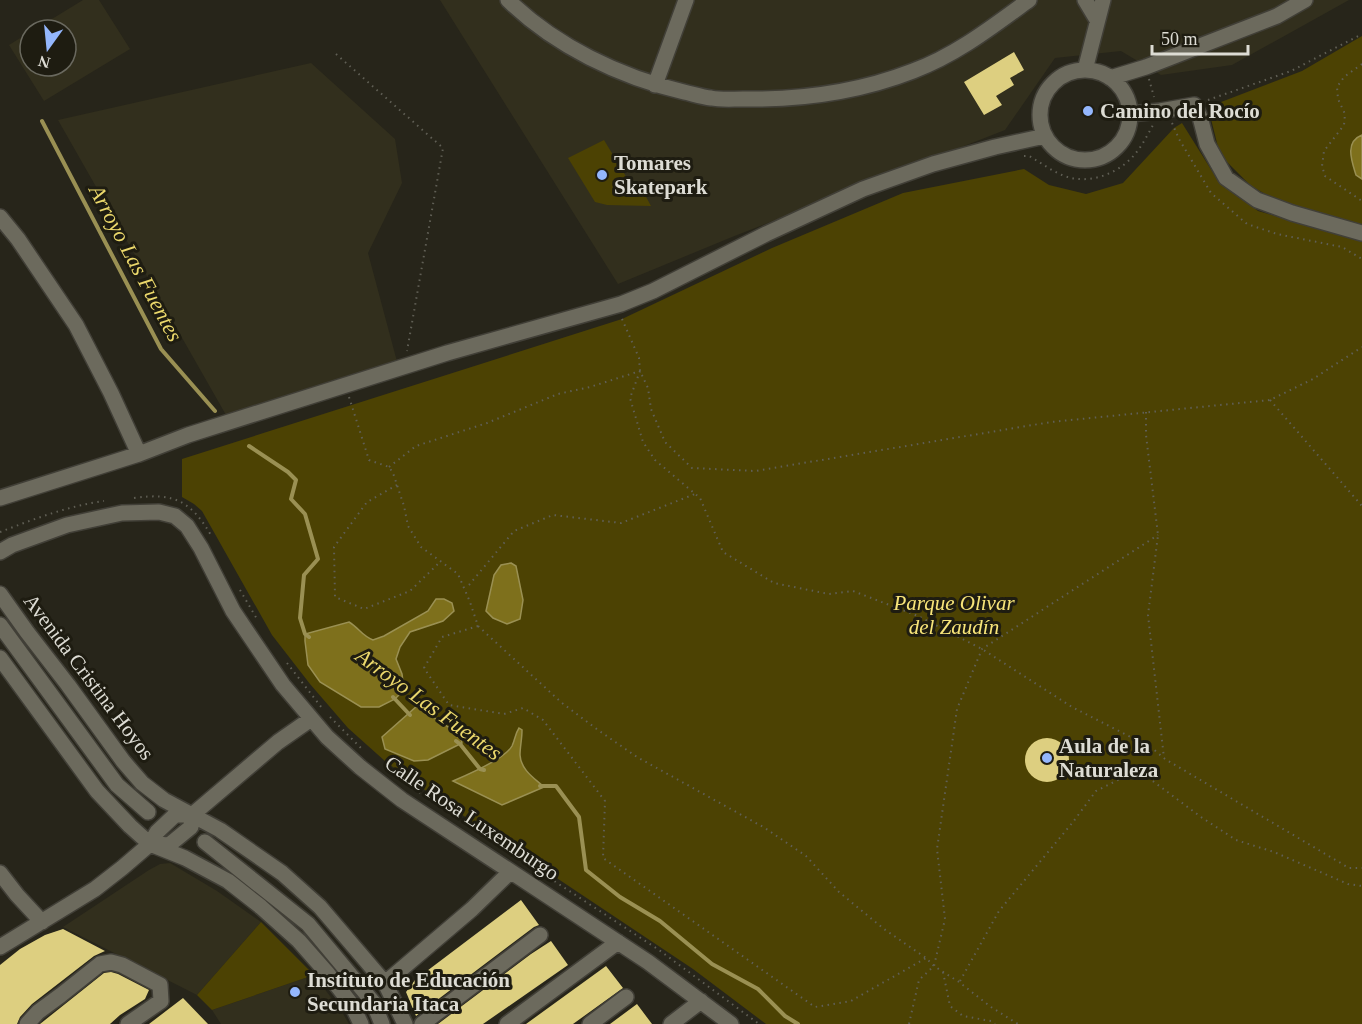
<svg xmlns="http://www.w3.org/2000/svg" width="1362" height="1024" font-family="Georgia,serif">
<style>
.built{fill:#322f1d}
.green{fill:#4c4203}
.water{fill:#7e701c;stroke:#9a9053;stroke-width:1.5}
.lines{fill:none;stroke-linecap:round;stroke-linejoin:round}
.stream{stroke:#9a9053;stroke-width:4}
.building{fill:#ddcf80}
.minor-casing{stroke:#413f37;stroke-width:18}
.path{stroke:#605f55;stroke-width:2;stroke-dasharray:1.5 4.5;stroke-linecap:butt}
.minor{stroke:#6c6a5d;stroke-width:15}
.poi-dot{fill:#94b7fd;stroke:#1e1c11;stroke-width:2}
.labels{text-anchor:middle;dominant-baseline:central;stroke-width:6;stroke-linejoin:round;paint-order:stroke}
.poi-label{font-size:21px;font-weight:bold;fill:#dddcd4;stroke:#1e1c11;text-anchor:start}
.park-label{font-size:21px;font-style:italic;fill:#f8e579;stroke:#1e1c11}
.street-label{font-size:21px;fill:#dddcd4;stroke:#1e1c11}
.water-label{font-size:22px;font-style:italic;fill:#ebd86b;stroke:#1e1c11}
</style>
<rect width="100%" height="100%" fill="#27251a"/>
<path class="built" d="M83,0H99L130,49L44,101L9,45L30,32V66H66V30H34Z
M440,0H1349L1232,65L1161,75L1121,51L1055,58L1005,130L732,237L618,284Z
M311,63L395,139L402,183L368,253L399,369L230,422L58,120Z
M170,863L217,891L261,922L197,995L63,927L149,870L160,864Z
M314,975L342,1012L349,1024H221L212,1010Z"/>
<path class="green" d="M1362,36V225L1290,208L1251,186L1220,155L1208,107L1302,71Z
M1182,123L1217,179L1258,211L1362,241V1024H766L693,969L422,788L386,762L348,728L310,684L272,635L202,511L194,504L182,497V459L622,319L772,248L903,193L1024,169L1049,185L1086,194L1123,183L1174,128Z
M604,140L636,193H644L651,206L607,205L595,202L568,158Z
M261,922L314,975L212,1010L197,995Z"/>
<path class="water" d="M1362,135V179L1356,175C1352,162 1344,142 1362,135Z
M511,563L516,566L523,600L520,619L507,624L493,618L486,611L494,575L501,565Z
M436,599H444L452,603L454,611L443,621L410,632L400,647L396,659L402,674L404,690L395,699L379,707H361L320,682L308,665L305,641V634L349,622C359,628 362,636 373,640L384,636L428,611Z
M417,706L460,735L462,743L428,760L414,761L385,749L382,737Z
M519,728L522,730C522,739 520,747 520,755C521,770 534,778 544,787L502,805L453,781C467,775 505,759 512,746C515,740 515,734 519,728Z"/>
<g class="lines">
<path class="stream" d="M42,121L161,349L215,411
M249,446L288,472L296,480L291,499L305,514L318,559L304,575L300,618L305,634L309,637
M393,697L410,715
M456,741L460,744L480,769L484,770
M540,786H556L579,817L586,870L620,897L660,921L712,964L758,989L785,1016L798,1024"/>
</g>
<path class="building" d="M1014,52L1024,70L1010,78L1014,85L996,96L1002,105L984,115L964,82Z
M1025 760a22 22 0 1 1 44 0a22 22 0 1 1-44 0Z
M521,900L539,925L534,927L416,1016L406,992L415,980Z
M63,929L105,951L94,956L32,1004L20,1017L17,1024H0V965L20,949L45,935Z
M551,941L568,965L483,1024H438L531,954Z
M606,966L623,988L573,1024H526Z
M111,972L118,974L149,990L145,999L120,1015L110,1024H40L104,973Z
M183,998L208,1024H149Z
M637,1004L652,1024H610Z"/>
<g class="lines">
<g class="minor-casing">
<path id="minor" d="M508,0C555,46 620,77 684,92C693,94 702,97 711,98C721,100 732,99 743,99C800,100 859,92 913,71C956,55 992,27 1029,0
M1085,0L1097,20
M1085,70L1103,0
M1040 115a45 45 0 1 1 90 0a45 45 0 1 1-90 0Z
M1110,78L1146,67L1277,16L1305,0
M655,85L686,0
M1130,114L1160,111L1194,105L1200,117L1207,144L1226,178L1257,200L1292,213L1362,233
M0,217L18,239L76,325L111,393L139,454
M0,498L139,454L188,435L447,353L621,304L653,291L766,234L863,189L933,164L995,147L1045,136
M0,552L12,545L67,525L122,513L159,512L175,516L187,526L201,548L233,611L283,685L327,737L360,767L402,800L648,962L731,1024
M0,594L27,632L68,685L123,761L142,783L164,800L220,830L282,873L320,907L385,983L405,1024
M0,625L117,785L148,812
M0,658L97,791L130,826L150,844L185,858L228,881L261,907L299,941L328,974L352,1005L361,1024
M192,815L278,742L311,719
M205,842L308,924L373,1002L382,1024
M156,844L169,845L191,827L192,815
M0,873L17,895L42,922
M0,947L95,889L122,868L150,844L157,832L175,815H192
M385,983L472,909L510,872
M27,1024L38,1012L61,995L100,964L111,962L122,965L160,985L161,1001L128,1024
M422,1024L540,935
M507,1024L618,942
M590,1024L626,997
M671,1024L701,1001"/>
</g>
<path class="path" d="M336,54L443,148L407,351
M1362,64L1344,77L1337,87L1338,99L1345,114L1344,125L1324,151L1322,166L1325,176L1362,201
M1149,79L1154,97
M1208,100L1291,71L1362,34
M1172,123L1179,139L1211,193L1247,224L1277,234L1342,247L1362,259
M1024,156H1029C1040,162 1050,170 1062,175C1088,186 1119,174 1136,153C1143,144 1148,134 1153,125
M622,319L639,358L640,371L648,388L651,409L665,442L692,468L755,471L1051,422L1270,400L1313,379L1362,347
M640,371L630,398L643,442L655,460L700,498L723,552L774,583L829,594L853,591L918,616L982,649L1072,707L1152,748L1165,759L1349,868H1362
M349,397L369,460L389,467L393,473L404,506L408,526L421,547L458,574L470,602L478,626L562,703L598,730L637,757L765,828L806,856L839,892L884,929L926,958L934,966L959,982L991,1007L1018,1024
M1270,400L1362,506
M1146,412V435L1158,535L1148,615L1164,758
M389,467L416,446L487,423L558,394L590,387L640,371
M397,485L367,502L334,547L335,597L364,609L410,591L441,561
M134,498C175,492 192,502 212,537
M0,532C34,519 68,506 104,501
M469,585L514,531L553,515L621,523L695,494
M240,590L257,619
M478,626L442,637L424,668L449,705L504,714L523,708L543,720L605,801L603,858L815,1007L851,1001L926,958
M287,663L322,708
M330,717L362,749
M390,771L413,788L659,950L759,1024
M943,972L950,1006L963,1016L991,1021L995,1024
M960,981L999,911L1073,822L1096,791L1138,770L1201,817L1236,840L1274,852L1348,884L1362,886
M909,1024L919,980L934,966L945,919L937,849L957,709L982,649L1158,535"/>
<use href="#minor" class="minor"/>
</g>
<g class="poi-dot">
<circle cx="1088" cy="111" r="6"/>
<circle cx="602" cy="175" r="6"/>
<circle cx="1047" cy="758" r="6"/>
<circle cx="295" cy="992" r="6"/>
</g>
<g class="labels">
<g class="poi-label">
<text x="1100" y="111">Camino del Rocío</text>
<text x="614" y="163">Tomares<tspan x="614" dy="24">Skatepark</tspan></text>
<text x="1059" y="746">Aula de la<tspan x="1059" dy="24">Naturaleza</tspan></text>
<text x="307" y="980">Instituto de Educación<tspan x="307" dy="24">Secundaria Itaca</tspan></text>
</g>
<g class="park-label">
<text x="954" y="603">Parque Olivar<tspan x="954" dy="24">del Zaudín</tspan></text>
</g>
<g class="street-label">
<text transform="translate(89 677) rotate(53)">Avenida Cristina Hoyos</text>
<text transform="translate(472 818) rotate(34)">Calle Rosa Luxemburgo</text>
</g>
<g class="water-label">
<text transform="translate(136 263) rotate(62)">Arroyo Las Fuentes</text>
<text transform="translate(429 704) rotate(36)">Arroyo Las Fuentes</text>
</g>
</g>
<g transform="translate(48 48) rotate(195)"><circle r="28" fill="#1e1c11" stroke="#6a695f" stroke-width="1.5"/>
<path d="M0-4.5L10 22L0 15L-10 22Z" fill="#94b7fd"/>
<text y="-9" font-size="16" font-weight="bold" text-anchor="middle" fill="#dddcd4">N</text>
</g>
<path d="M1152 45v9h96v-9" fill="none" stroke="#dddcd4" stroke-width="3"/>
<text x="1161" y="45" font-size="18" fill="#dddcd4" stroke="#1e1c11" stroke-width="4.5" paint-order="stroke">50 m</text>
</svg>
